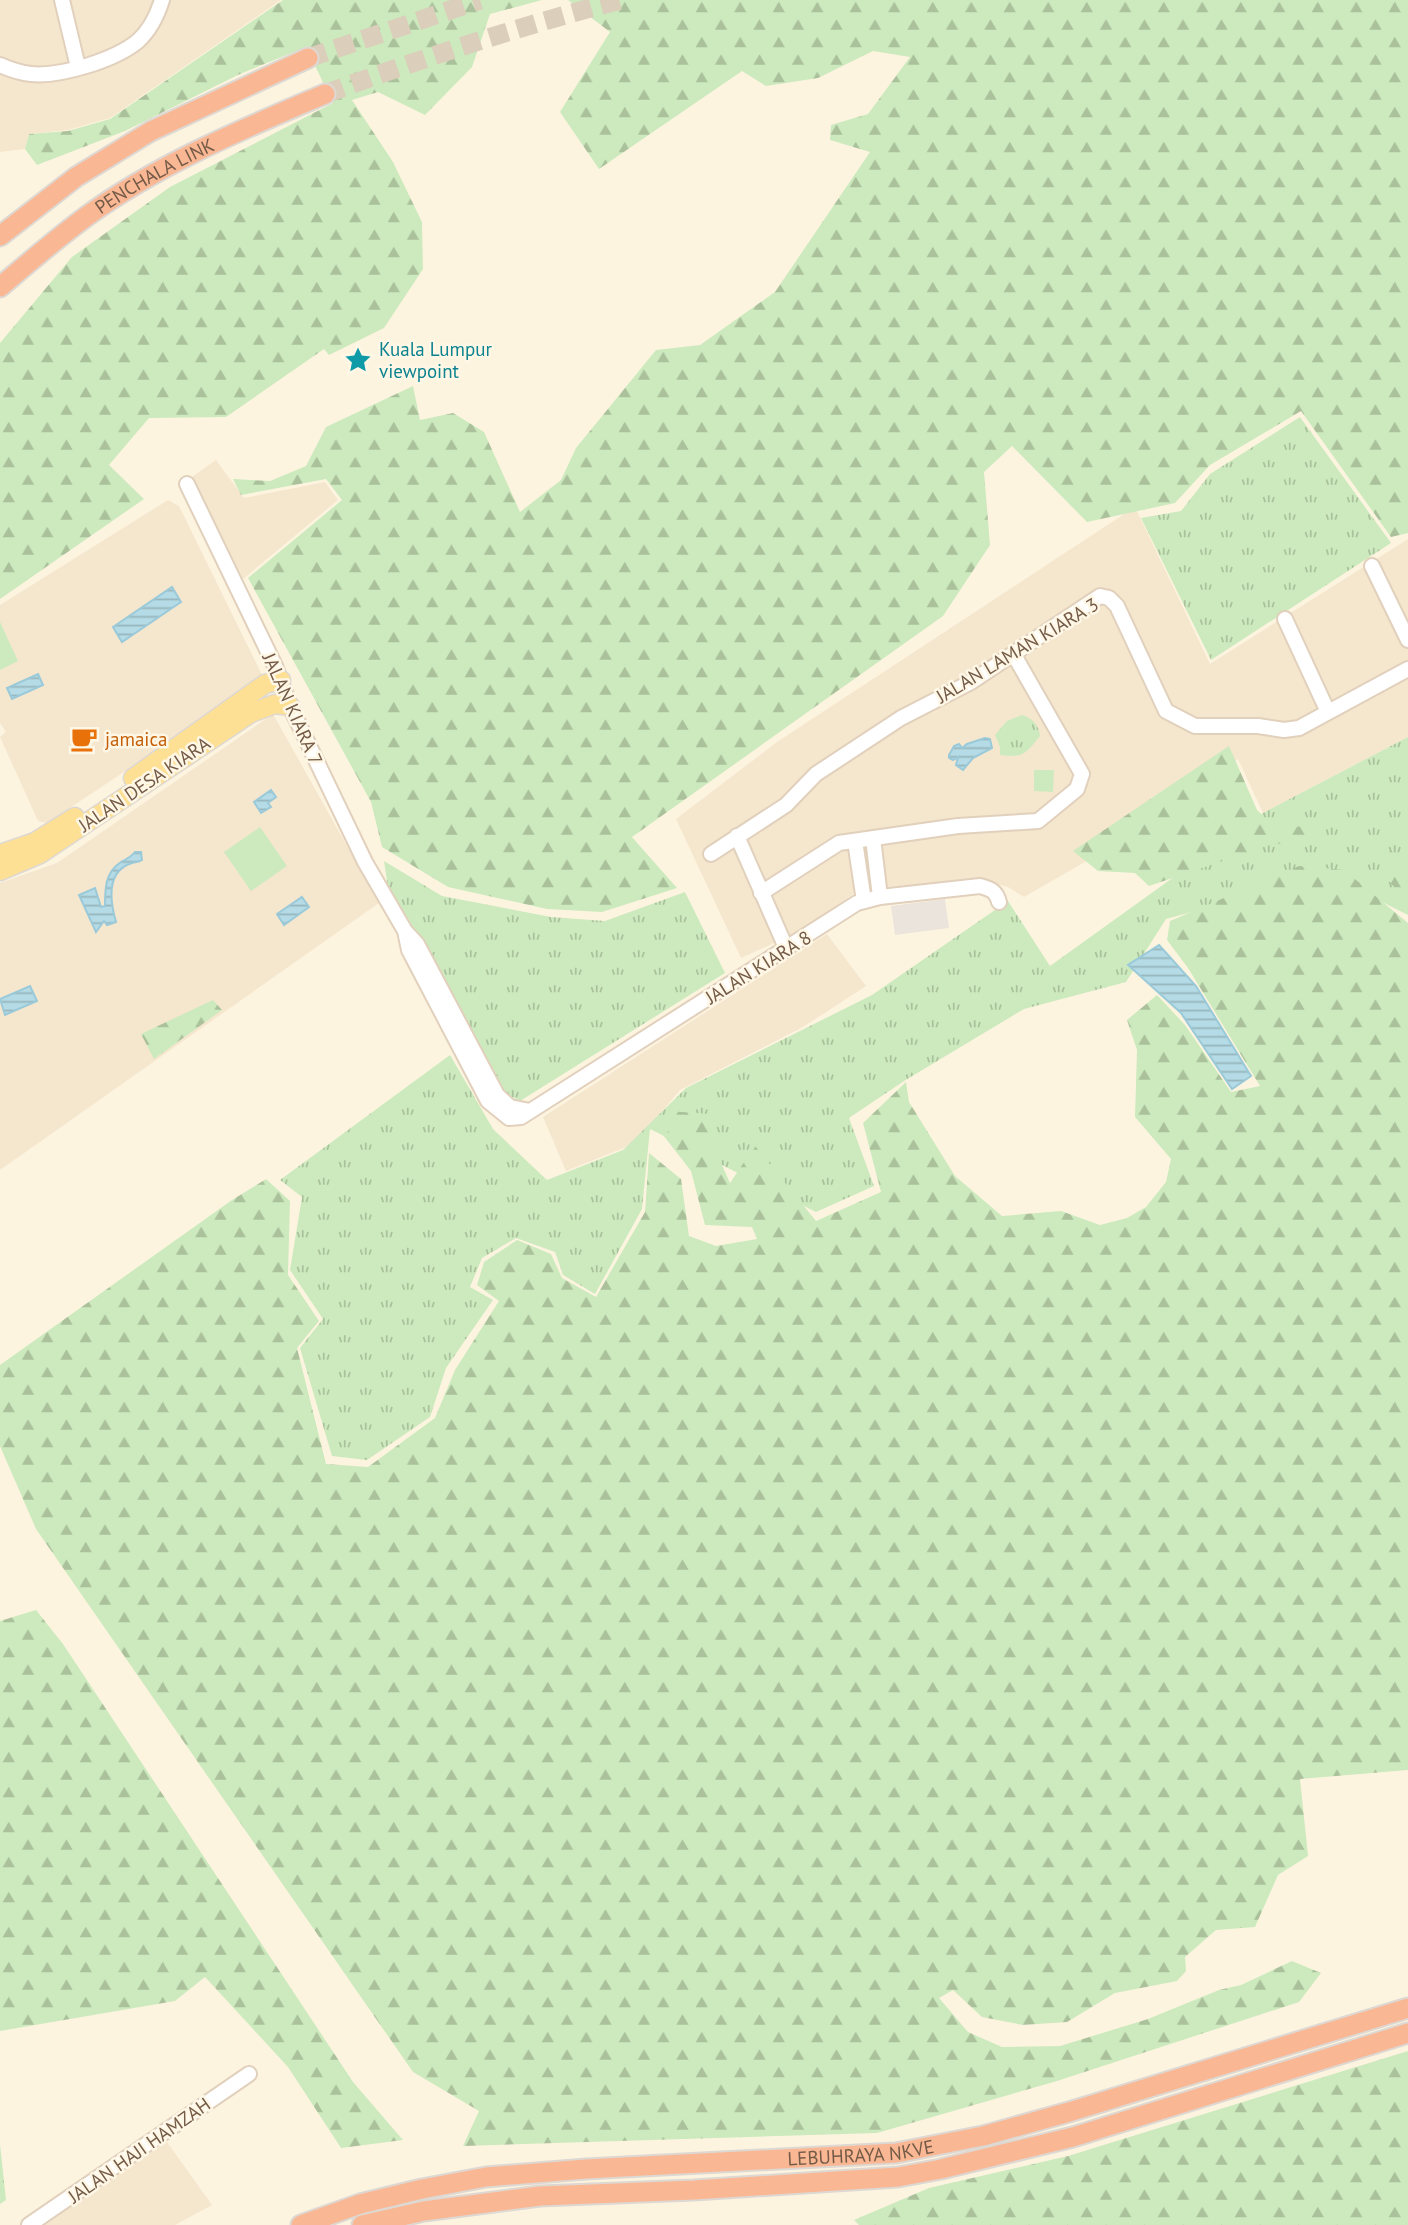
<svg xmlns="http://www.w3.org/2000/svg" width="1408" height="2225" font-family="'PT Sans',sans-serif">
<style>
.residential{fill:#f5e6ce}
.industrial{fill:#ebe4dc}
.grass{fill:url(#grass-tufts)}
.forest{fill:url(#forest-firs)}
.pitch{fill:#cceabe}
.water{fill:url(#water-rules);stroke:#9acad9;stroke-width:2}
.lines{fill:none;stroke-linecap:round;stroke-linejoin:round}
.highway-tunnel{stroke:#dbceba;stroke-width:19;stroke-dasharray:19 10;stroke-linecap:butt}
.minor-casing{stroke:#e1d0bc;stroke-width:18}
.major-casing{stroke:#ded8d3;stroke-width:21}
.highway-casing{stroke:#ded8d3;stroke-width:23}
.minor{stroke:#fff;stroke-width:14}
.major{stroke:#fee095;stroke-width:18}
.highway{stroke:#fab794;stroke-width:19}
.labels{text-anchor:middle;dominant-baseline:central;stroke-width:5;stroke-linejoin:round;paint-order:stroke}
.street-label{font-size:19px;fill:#745b47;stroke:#fff7e6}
.culture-label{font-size:19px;fill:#0d838f;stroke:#fff7e6;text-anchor:start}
.food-label{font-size:19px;fill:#c56008;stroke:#fff7e6;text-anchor:start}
</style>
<defs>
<pattern id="grass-tufts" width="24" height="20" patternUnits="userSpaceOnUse" patternTransform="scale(1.75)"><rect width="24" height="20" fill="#cceabe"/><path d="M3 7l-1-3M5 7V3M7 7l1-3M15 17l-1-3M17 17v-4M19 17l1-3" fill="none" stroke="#aac19c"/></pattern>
<pattern id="forest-firs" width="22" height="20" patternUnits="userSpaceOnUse" patternTransform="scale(1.75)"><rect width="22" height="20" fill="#cceabe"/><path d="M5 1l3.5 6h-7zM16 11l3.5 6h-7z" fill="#aac19c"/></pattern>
<pattern id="water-rules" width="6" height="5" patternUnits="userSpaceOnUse" patternTransform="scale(1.75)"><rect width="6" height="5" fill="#b4dbe6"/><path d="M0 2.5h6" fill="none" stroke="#97b5bc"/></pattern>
</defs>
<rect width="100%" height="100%" fill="#fdf4e0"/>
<path class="residential" d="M0,0H281L110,118L68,130L29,134L25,149L0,152Z
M216,460L244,498L325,482L338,500L243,579L192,477Z
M168,500L179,506L264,679L47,823L38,821L0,737L6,732L0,723V605Z
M1135,507L1210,664L1408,539V737L1263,813L1238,759L1180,801L1097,855L1024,897L1008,887L980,880L860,889L805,929L741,958L676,819L777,742Z
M273,714L379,903L0,1170V883L57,863Z
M827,934L866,986L803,1027L680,1090L636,1143L566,1171L543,1117Z
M167,2142L212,2205L175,2225H40Z"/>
<path class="industrial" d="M945,899L949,928L895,935L891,906Z"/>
<path class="grass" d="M1300,417L1391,543L1211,660L1141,518L1181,511L1210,474Z
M1022,715C1032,718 1039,725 1040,736C1025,754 1024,758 1000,755V747L995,735L1007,721Z
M1408,737V915L1328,875L1166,919L1126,982L1024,1009L904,1081L849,1118L874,1186L816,1212L650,1129L642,1209L595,1294L563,1275L555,1252L516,1238L482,1258L470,1287L493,1300L446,1368L430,1417L367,1460L332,1456L300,1348L323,1319L290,1270L302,1197L280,1180L450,1055L493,1129L547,1180L623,1150L686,1088L872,995L1008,901L1050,966L1263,813Z
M384,861L442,896L551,917L605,921L685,892L725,973L520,1101L495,1088L388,888Z"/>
<path class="forest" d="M283,0H542L490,14L472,67L425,115L378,92L352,100L393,162L422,222L423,269L384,328L329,355L324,349L226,417L149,418L109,465L144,499L0,599V343L72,257L170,187L333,103L306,47L240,74L125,131L37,165L25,149L29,134L68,131L110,119Z
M568,0H1408V533L1391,537L1301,411L1210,465L1175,503L1087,522L1012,446L984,472L990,545L943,616L632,837L677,888L602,912L547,909L448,887L382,847L371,802L248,578L342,500L326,479L241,495L233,479L270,481L306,466L326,427L413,386L420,420L453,413L484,432L520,512L561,480L576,448L656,350L700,345L775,292L870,152L830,140L831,125L868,114L910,57L873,51L818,78L766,86L742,71L599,169L560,112L610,32Z
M1229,746L1257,810L1276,828L1308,826L1312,842L1273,844L1149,886L1135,873L1098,871L1073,851Z
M1384,851L1408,854V898L1391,884Z
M1299,866L1344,870L1408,923V1770L1300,1779L1308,1856L1278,1875L1255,1927L1216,1930L1185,1957L1186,1971L1177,1981L1115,1993L1067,2022L1023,2025L982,2017L953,1990L939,1998L968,2032L1002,2047L1060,2046L1148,2019L1219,1990L1241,1985L1292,1961L1321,1973L1299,2002L1057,2081L877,2133L463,2146L479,2111L413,2072L36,1529L0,1446V1365L232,1200L266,1179L290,1201L288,1275L319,1321L297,1348L326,1464L368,1467L435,1418L455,1370L499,1301L477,1285L484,1262L517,1240L551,1254L562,1278L596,1297L645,1212L649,1153L681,1179L689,1236L716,1246L757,1239L752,1227L705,1225L691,1171L663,1135L673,1128L667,1111L711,1114L714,1147L730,1183L755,1146L816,1221L881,1192L863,1123L906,1082L909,1102L955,1176L1002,1216L1061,1211L1100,1225L1127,1218L1146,1207L1166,1182L1171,1159L1135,1117L1137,1050L1127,1020L1157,995L1185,1025L1231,1092L1260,1086L1188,968L1167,940L1170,921Z
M213,1000L222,1010L154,1059L141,1034Z
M36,1610L63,1644L353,2082L403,2140L341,2148L288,2067L205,1977L175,2001L0,2031V1621Z
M1408,2051V2225H859L854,2220L929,2188L1068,2156Z
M0,2144L6,2200L0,2204Z"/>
<path class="pitch" d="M0,622L18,661L0,670Z
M1034,770H1054L1053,792L1034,791Z
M260,827L287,866L251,891L224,852Z"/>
<path class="water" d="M172,587L181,602L122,642L113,627Z
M38,674L43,685L12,699L7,688Z
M985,738L990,739L992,748L973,758L963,770L956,765L958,757L953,760L949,758V755L954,746L959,744L962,748L967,744Z
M271,790L276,797L268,803L271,807L261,813L254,802Z
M135,852H141L142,860C139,862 136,862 132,863C106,871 110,901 116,922L107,925L104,921L96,932L79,895L95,888L101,907L105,906C105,889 105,872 121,862C127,859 131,857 135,852Z
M302,897L309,907L284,925L277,914Z
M1159,945L1196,986L1251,1076L1232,1089L1181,1013L1128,965Z
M30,986L37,1001L5,1015L0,999Z"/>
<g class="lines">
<path class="highway-tunnel" d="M308,58L480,0
M325,94C423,58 520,26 621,0"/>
<g class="minor-casing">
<path id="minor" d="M62,0L78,67
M0,65C9,69 21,73 31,74C60,77 115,60 138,41C150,30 157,16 162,0
M187,484L275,666L290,706L365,862L405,931L417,944L497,1095L510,1107L530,1111
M1372,566L1408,640
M1285,619L1328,712
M737,836L787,950
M873,838L880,897
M855,841L864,901
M711,854L786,805L816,774L901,718L971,682L1100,596L1109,598L1117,606L1166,711L1195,726H1258L1284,730L1299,728L1408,669
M761,893L839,843L958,826L1038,821L1077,789L1082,774L1014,655
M405,931L409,950L488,1101L509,1118L521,1117L857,903L880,897L980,886C991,889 996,891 999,902
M29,2225L249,2074"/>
</g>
<g class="major-casing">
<path id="major" d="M133,778L265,684L281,680
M0,854L35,842L75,817
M0,871L40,854L251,713L275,704L290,706"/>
</g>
<g class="highway-casing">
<g id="highway">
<path d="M0,236L76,177L151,131L308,58"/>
<path id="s1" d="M0,287C28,263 57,238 87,216C160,163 243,129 325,94"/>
<path id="s2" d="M301,2225L360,2204L422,2189L486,2177L586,2169L896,2153L983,2136L1069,2112L1408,2008"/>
<path d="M362,2225L424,2211L540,2196L694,2190L898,2177L941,2169L1073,2137L1408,2033"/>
</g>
</g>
<use href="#minor" class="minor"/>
<use href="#major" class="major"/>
<use href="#highway" class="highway"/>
</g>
<defs>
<g id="sight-bare" transform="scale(2.1)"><path d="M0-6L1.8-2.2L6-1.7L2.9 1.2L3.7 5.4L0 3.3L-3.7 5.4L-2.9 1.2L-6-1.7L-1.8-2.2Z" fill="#0f9aa8" stroke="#fff7e6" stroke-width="2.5" paint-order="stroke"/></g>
<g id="cafe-bare" transform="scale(2.1)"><path d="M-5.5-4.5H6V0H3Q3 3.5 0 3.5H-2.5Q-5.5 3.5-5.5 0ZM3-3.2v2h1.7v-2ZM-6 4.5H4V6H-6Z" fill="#e8710a" stroke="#fff7e6" stroke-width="2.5" paint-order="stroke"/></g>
</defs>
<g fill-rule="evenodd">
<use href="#sight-bare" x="358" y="360"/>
<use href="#cafe-bare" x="84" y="739"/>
</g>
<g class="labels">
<g class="street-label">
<text stroke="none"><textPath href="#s1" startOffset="191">PENCHALA LINK</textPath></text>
<text transform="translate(1017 650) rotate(-31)">JALAN LAMAN KIARA 3</text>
<text transform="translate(293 709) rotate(66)">JALAN KIARA 7</text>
<text transform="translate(144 784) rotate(-34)">JALAN DESA KIARA</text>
<text transform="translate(758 967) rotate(-32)">JALAN KIARA 8</text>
<text transform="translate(139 2150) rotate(-35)">JALAN HAJI HAMZAH</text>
<text stroke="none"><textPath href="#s2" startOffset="567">LEBUHRAYA NKVE</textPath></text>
</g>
<g class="culture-label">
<text x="379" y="349">Kuala Lumpur<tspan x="379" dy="22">viewpoint</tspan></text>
</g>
<g class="food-label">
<text x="105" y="739">jamaica</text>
</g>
</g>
</svg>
